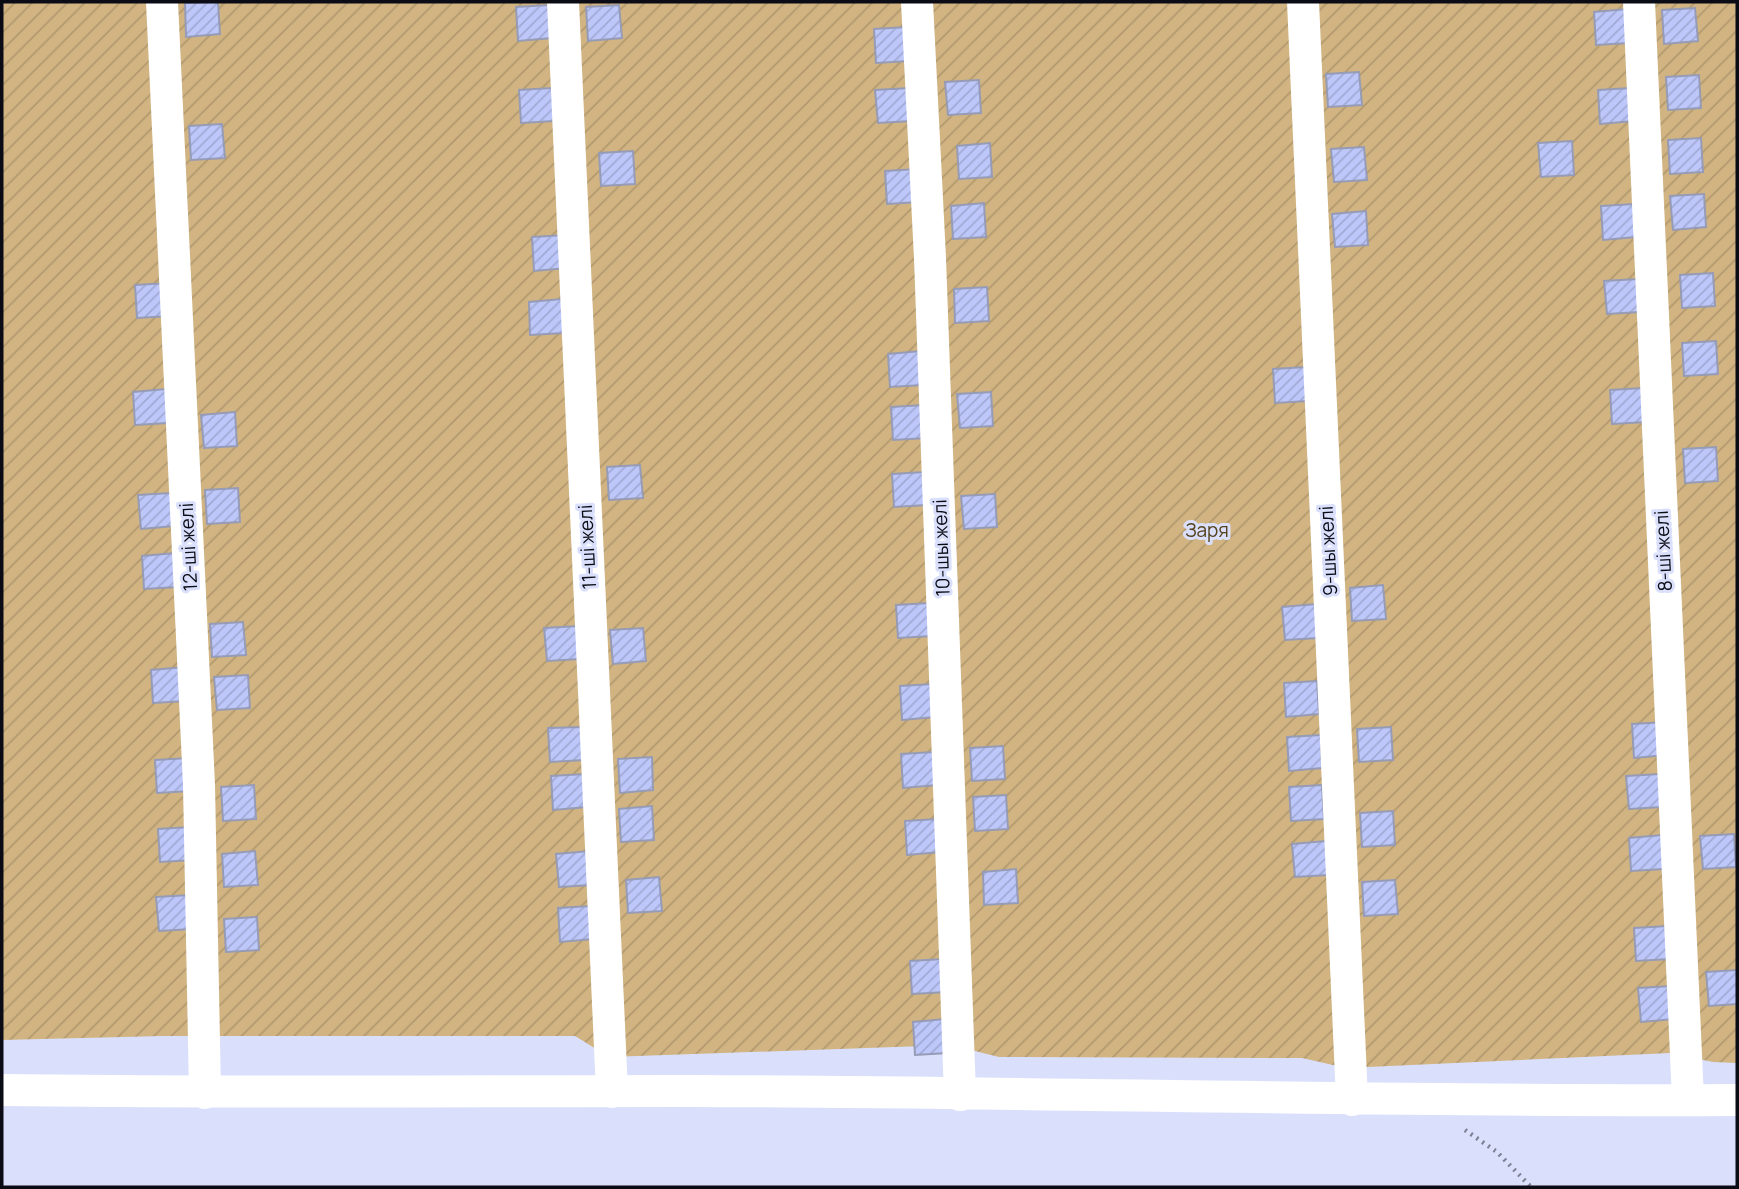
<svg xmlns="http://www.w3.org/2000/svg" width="1739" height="1189" font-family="Manrope,sans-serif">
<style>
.garden{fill:url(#garden-furrows)}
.building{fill:url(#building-hatch);stroke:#969bb6;stroke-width:2}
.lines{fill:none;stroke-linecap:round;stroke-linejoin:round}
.path{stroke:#7c8094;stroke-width:4.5;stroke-dasharray:2 5;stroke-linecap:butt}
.minor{stroke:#fff;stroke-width:32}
.labels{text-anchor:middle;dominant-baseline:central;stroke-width:6;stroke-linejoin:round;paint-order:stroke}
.park-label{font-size:19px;fill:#55411b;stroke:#dae0fc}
.street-label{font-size:19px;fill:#0a0b14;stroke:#dae0fc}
</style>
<defs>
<pattern id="garden-furrows" width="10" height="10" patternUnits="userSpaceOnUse" patternTransform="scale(1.75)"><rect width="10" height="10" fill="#d1b481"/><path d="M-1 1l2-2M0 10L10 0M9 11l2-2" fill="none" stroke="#b2996f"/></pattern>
<pattern id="building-hatch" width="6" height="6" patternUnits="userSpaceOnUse" patternTransform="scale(1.75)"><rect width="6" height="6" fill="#bdc7fa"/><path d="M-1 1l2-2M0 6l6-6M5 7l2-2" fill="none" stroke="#a1aad5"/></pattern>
</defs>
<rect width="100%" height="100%" fill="#dae0fc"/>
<path class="garden" d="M2,2H1737V1063L1713,1062L1670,1053L1346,1068L1302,1058L999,1057L951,1045L609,1057L575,1036H163L2,1040Z"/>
<path class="building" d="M218,2L220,34L186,37L185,3Z
M549,5L552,38L518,41L516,7Z
M619,5L622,38L588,41L586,7Z
M1695,8L1698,41L1664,44L1662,10Z
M1627,9L1629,43L1596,45L1594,12Z
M907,27L909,61L876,63L874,29Z
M1359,72L1362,105L1328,107L1326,74Z
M1699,75L1701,108L1668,110L1666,77Z
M979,80L981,113L948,115L945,82Z
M552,88L554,121L521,123L519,90Z
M909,88L911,121L878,123L875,90Z
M1631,88L1634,121L1600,124L1598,90Z
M222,124L225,158L191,160L189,126Z
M1701,138L1703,172L1670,174L1668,140Z
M1572,141L1574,175L1541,177L1538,143Z
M990,143L992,177L959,179L957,146Z
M1364,147L1367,180L1334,182L1331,149Z
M633,151L635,184L601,186L599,153Z
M918,169L920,202L887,204L885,171Z
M1704,194L1706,227L1673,230L1670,196Z
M984,203L986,237L953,239L951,206Z
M1634,204L1636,237L1603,240L1601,206Z
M1366,211L1368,245L1335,247L1332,214Z
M565,235L567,268L534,271L532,237Z
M1713,273L1715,306L1682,308L1680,275Z
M1638,279L1640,312L1607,314L1604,281Z
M168,283L170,316L137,318L135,285Z
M987,287L989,321L955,323L954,289Z
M562,299L564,333L530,335L529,302Z
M1716,341L1718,374L1684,376L1682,343Z
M921,351L923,385L890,387L888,354Z
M1306,367L1308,401L1275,403L1273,369Z
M1643,388L1646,422L1612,424L1610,390Z
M166,389L168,423L135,425L133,392Z
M991,392L993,426L960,428L957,394Z
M924,405L927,438L893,440L891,407Z
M235,412L237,446L204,448L201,415Z
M1716,447L1718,481L1685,483L1683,449Z
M640,465L643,498L609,500L607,467Z
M925,472L927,505L894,507L892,474Z
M238,488L240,522L207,524L205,490Z
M171,493L174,526L141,529L138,495Z
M995,494L997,527L964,529L961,496Z
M175,553L177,587L144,589L142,556Z
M1383,585L1386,619L1352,621L1350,588Z
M930,603L932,636L898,638L896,605Z
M1316,604L1318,638L1285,640L1282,607Z
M243,622L246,655L212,657L210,624Z
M578,626L580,659L547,661L544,628Z
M643,628L646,661L613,664L610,630Z
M185,667L186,701L153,703L151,670Z
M248,675L250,708L217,710L214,677Z
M1317,681L1319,714L1286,717L1284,683Z
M933,684L935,717L902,720L900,686Z
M1665,722L1667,755L1634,758L1632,724Z
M581,727L584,760L550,762L548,728Z
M1391,727L1393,760L1359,762L1357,729Z
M1321,735L1322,768L1289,771L1287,737Z
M1003,746L1005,779L972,781L970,748Z
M934,752L937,785L903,788L901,754Z
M652,757L653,790L620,793L618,759Z
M189,758L191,791L157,793L155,760Z
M585,774L587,807L553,810L551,776Z
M1660,774L1662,807L1629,809L1626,776Z
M254,785L256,819L223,821L221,787Z
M1322,785L1324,819L1291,821L1289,787Z
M1006,795L1008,829L975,831L973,797Z
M652,806L654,840L621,842L619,809Z
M1393,811L1395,845L1362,847L1360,813Z
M938,819L940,852L907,855L905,821Z
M191,827L193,860L160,862L158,829Z
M1734,834L1736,867L1703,869L1700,836Z
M1662,835L1664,869L1631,871L1629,838Z
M1326,841L1328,875L1295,877L1292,844Z
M255,851L258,885L224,887L222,854Z
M590,851L592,885L559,887L556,854Z
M1016,869L1018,903L984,905L983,872Z
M659,877L662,911L628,913L626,880Z
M1395,880L1398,914L1364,916L1362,882Z
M190,895L192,929L159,931L156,897Z
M591,906L593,939L560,942L558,908Z
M257,917L259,950L226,952L224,919Z
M1668,926L1670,959L1636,961L1634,928Z
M943,959L946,992L912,994L910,961Z
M1737,970V1004L1709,1006L1706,972Z
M1672,986L1674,1019L1641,1022L1638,988Z
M946,1019L948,1053L915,1055L913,1022Z"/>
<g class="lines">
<path class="path" d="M1465,1130L1497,1152L1531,1187"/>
<path class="minor" d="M162,2L199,785L205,1093
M563,2L612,1092
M917,2L930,258L960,1095
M1303,2L1352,1100
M1639,2L1688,1100
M2,1090C231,1093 461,1091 691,1091C1040,1092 1388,1102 1737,1100"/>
</g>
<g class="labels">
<g class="park-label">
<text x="1207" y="530">Заря</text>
</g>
<g class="street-label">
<text transform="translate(188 547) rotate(-93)">12-ші желі</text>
<text transform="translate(587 547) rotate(-93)">11-ші желі</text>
<text transform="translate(941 548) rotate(-92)">10-шы желі</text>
<text transform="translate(1328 551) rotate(-93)">9-шы желі</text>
<text transform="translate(1663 551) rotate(-93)">8-ші желі</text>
</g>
</g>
<rect width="1739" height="1189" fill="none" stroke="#0a0b14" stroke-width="7"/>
</svg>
